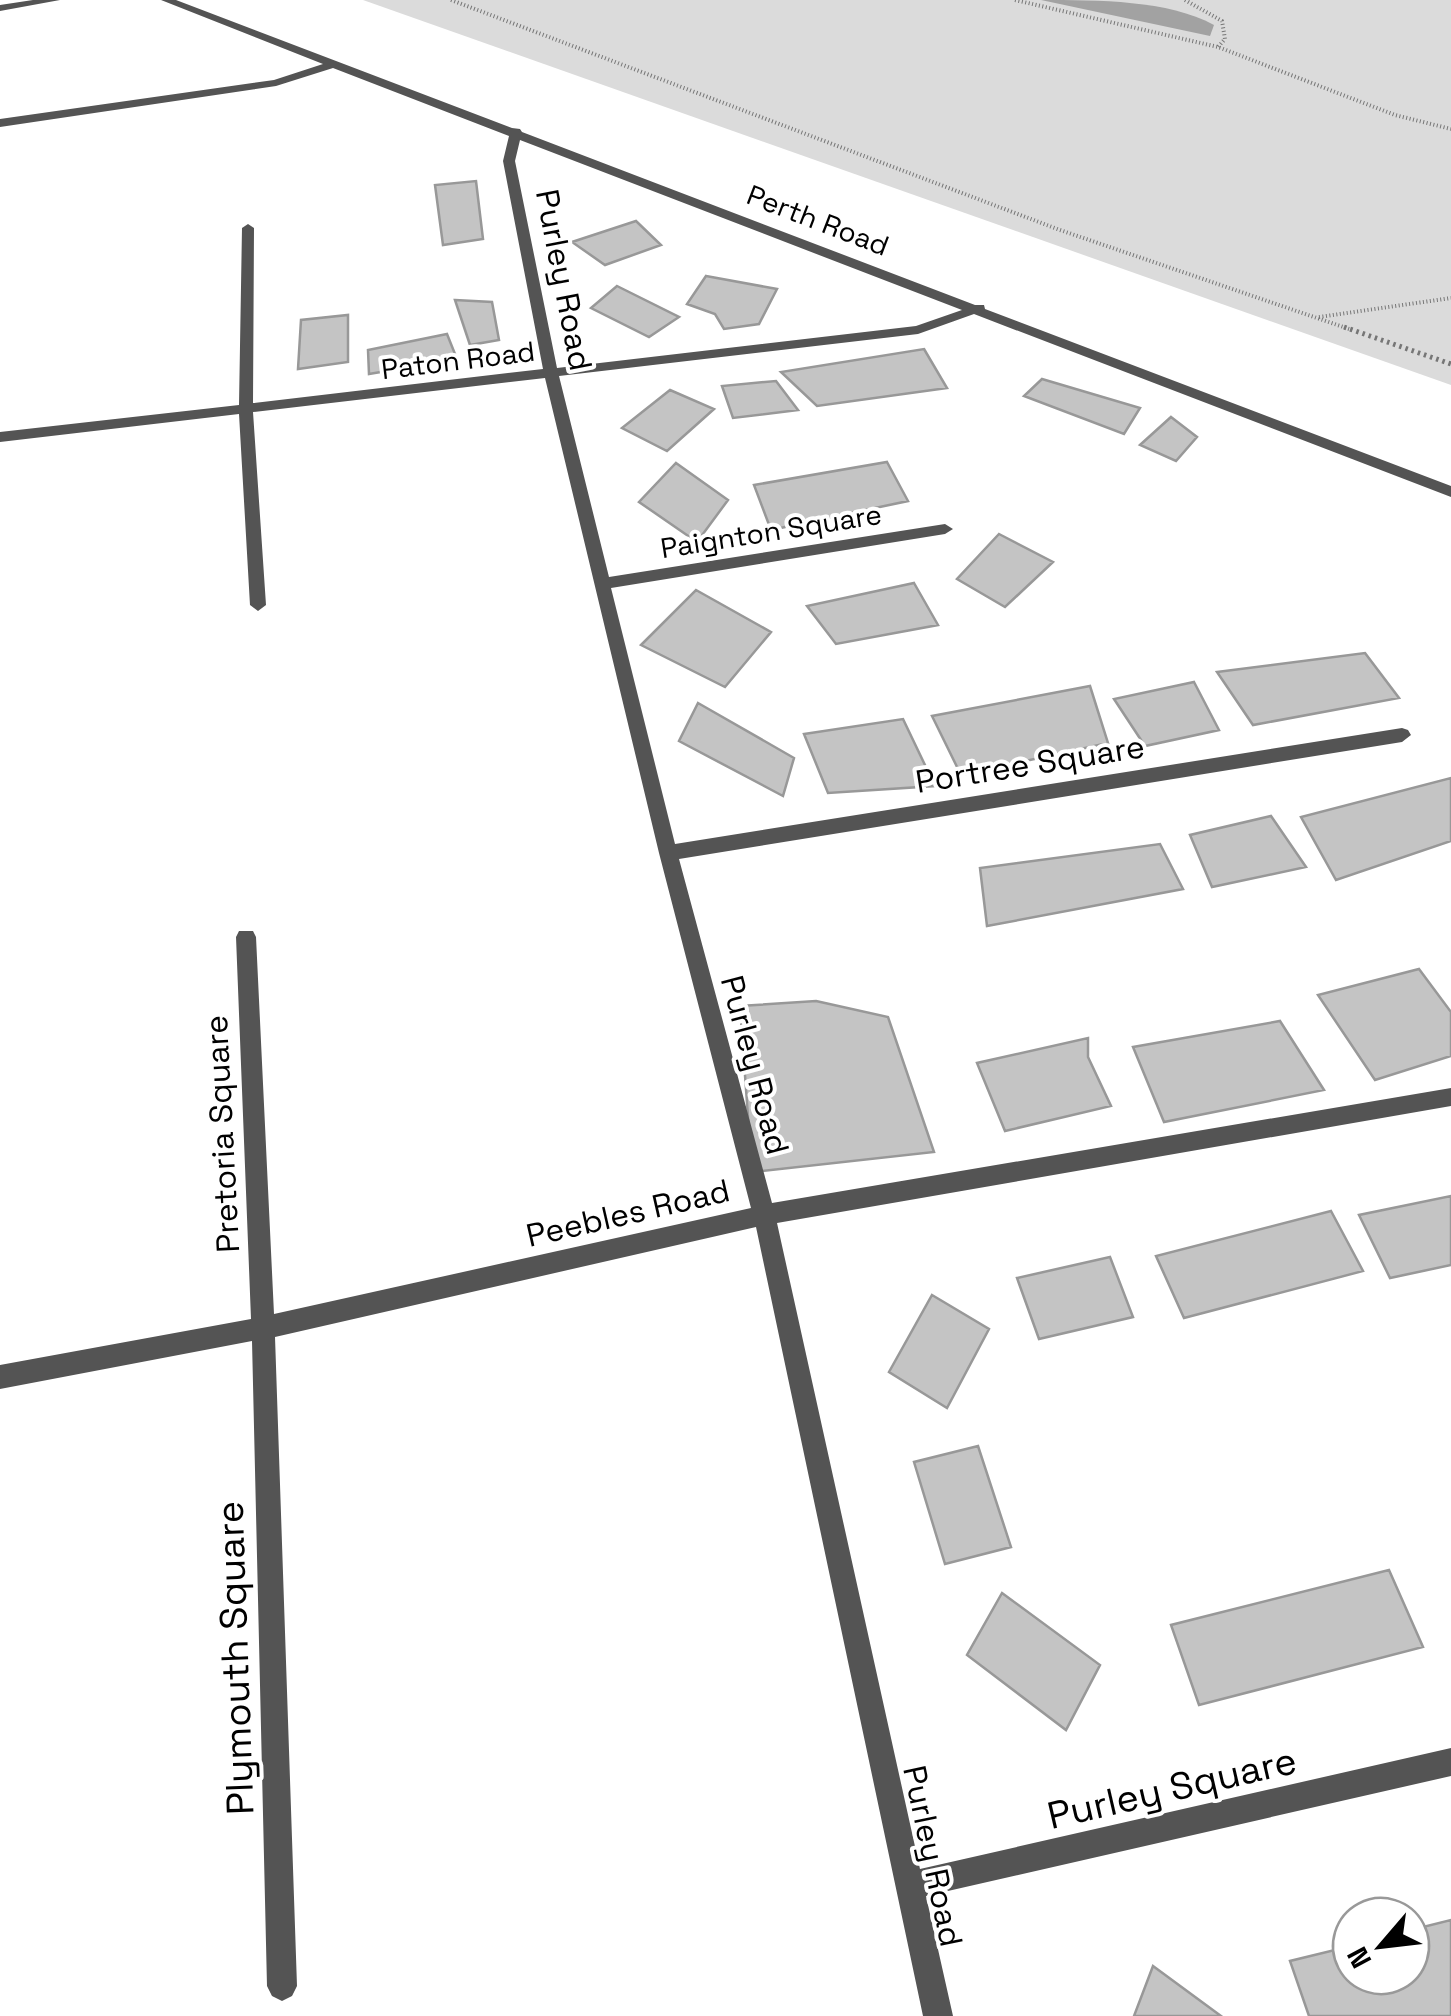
<svg xmlns="http://www.w3.org/2000/svg" width="1451" height="2016" font-family="'Space Grotesk',sans-serif">
<style>
.green{fill:#dbdbdb}
.water{fill:#a2a2a2}
.building{fill:#c4c4c4;stroke:#989898;stroke-width:2.5}
.lines{fill:none;stroke-linecap:round;stroke-linejoin:round}
.path-far1{stroke:#767676;stroke-width:4;stroke-dasharray:1 2.5;stroke-linecap:butt}
.path{stroke:#767676;stroke-width:5;stroke-dasharray:2.5 4;stroke-linecap:butt}
.street{fill:#545454;fill-rule:evenodd}
.labels{text-anchor:middle;dominant-baseline:central;stroke-width:8;stroke-linejoin:round;paint-order:stroke}
.far-street-label{font-size:28px;fill:#000;stroke:#fff}
.street-label{font-size:32px;fill:#000;stroke:#fff}
.near-street-label{font-size:38px;fill:#000;stroke:#fff}
</style>
<rect width="100%" height="100%" fill="#fff"/>
<path class="green" d="M363,0H1451V385Z"/>
<path class="water" d="M1041,0C1099,0 1168,0 1214,25L1210,36Z"/>
<path class="building" d="M476,181L483,239L443,245L435,185Z
M636,221L661,245L605,265L572,242Z
M706,276L777,289L759,324L724,329L715,314L687,304Z
M617,286L679,317L649,337L591,308Z
M455,300L492,302L499,340L470,345Z
M348,315V362L298,369L301,320Z
M447,334L457,359L369,374L368,350Z
M924,349L947,388L817,406L781,372Z
M1042,379L1140,408L1124,434L1024,396Z
M776,381L798,410L733,418L722,386Z
M670,390L714,409L667,451L622,428Z
M1171,417L1197,437L1176,461L1140,445Z
M887,462L908,501L771,530L754,485Z
M676,463L728,500L697,542L639,502Z
M999,534L1053,562L1005,607L957,579Z
M914,583L938,625L836,644L807,606Z
M696,590L771,632L725,687L641,645Z
M1365,653L1399,698L1253,725L1217,672Z
M1194,682L1219,730L1145,746L1114,699Z
M1090,686L1108,743L961,775L932,716Z
M698,703L794,758L783,796L679,741Z
M903,719L935,786L828,793L804,734Z
M1451,778V841L1336,880L1301,817Z
M1271,816L1306,867L1212,887L1190,835Z
M1160,844L1183,889L987,926L980,868Z
M1419,969L1451,1012V1056L1375,1080L1318,995Z
M816,1001L888,1017L934,1152L752,1172L740,1006Z
M1280,1021L1324,1090L1164,1122L1133,1047Z
M1088,1038V1057L1111,1106L1005,1131L977,1063Z
M1451,1196V1265L1390,1278L1359,1215Z
M1331,1211L1363,1271L1184,1318L1156,1256Z
M1110,1257L1133,1317L1039,1339L1017,1278Z
M932,1295L989,1329L947,1408L889,1372Z
M978,1446L1011,1547L945,1564L914,1462Z
M1389,1570L1423,1647L1199,1705L1171,1625Z
M1002,1593L1100,1665L1066,1730L967,1655Z
M1451,1920V2016H1309L1290,1961L1351,1946V1976H1411V1930Z
M1153,1966L1221,2016H1134Z"/>
<g class="lines">
<path class="path-far1" d="M451,0L1060,230L1352,330
M1015,0L1218,47L1395,115L1451,129
M1185,0L1222,21L1225,39L1218,47
M1319,317L1451,298"/>
<path class="path" d="M1344,327L1451,364"/>
<path class="street" d="M33,0H60L0,11V5Z
M161,0H176L512,128L520,129L522,132L975,305H984L985,309L1451,486V497L974,314L918,334L559,376L609,577L945,524L953,529L945,534L611,588L675,844L1402,728L1408,730L1411,735L1402,742L679,859L772,1203L1451,1088V1106L777,1223L920,1869L1451,1748V1776L926,1896L953,2016H923L756,1227L275,1337L297,1986L292,1996L282,2001L272,1996L267,1986L252,1341L0,1389V1365L251,1319L236,937L239,931H253L256,937L274,1314L751,1208L659,853L545,378L253,412L266,605L258,611L250,605L239,414L0,442V432L239,405L242,228L248,224L254,228L253,403L543,369L503,161L509,136L333,68L276,86L0,127V119L274,80L323,64ZM520,140L962,310L916,326L557,368L515,161Z"/>
</g>
<g class="labels">
<g class="far-street-label">
<text transform="translate(818 220) rotate(21)">Perth Road</text>
<text transform="translate(458 360) rotate(-7)">Paton Road</text>
<text transform="translate(771 531) rotate(-9)">Paignton Square</text>
</g>
<g class="street-label">
<text transform="translate(564 280) rotate(79)">Purley Road</text>
<text transform="translate(1030 764) rotate(-9)">Portree Square</text>
<text transform="translate(755 1065) rotate(75)">Purley Road</text>
<text transform="translate(222 1134) rotate(-93)">Pretoria Square</text>
<text transform="translate(628 1213) rotate(-13)">Peebles Road</text>
<text transform="translate(933 1856) rotate(78)">Purley Road</text>
</g>
<g class="near-street-label">
<text transform="translate(235 1658) rotate(-92)">Plymouth Square</text>
<text transform="translate(1172 1788) rotate(-13)">Purley Square</text>
</g>
</g>
<g transform="translate(1381 1946) rotate(242)"><circle r="48" fill="#ffffff" stroke="#999999" stroke-width="2.5"/>
<path d="M0-8L18 38L0 25L-18 38Z" fill="#000000"/>
<text y="-15" font-size="28" font-weight="bold" text-anchor="middle" fill="#000000">N</text>
</g>
</svg>
